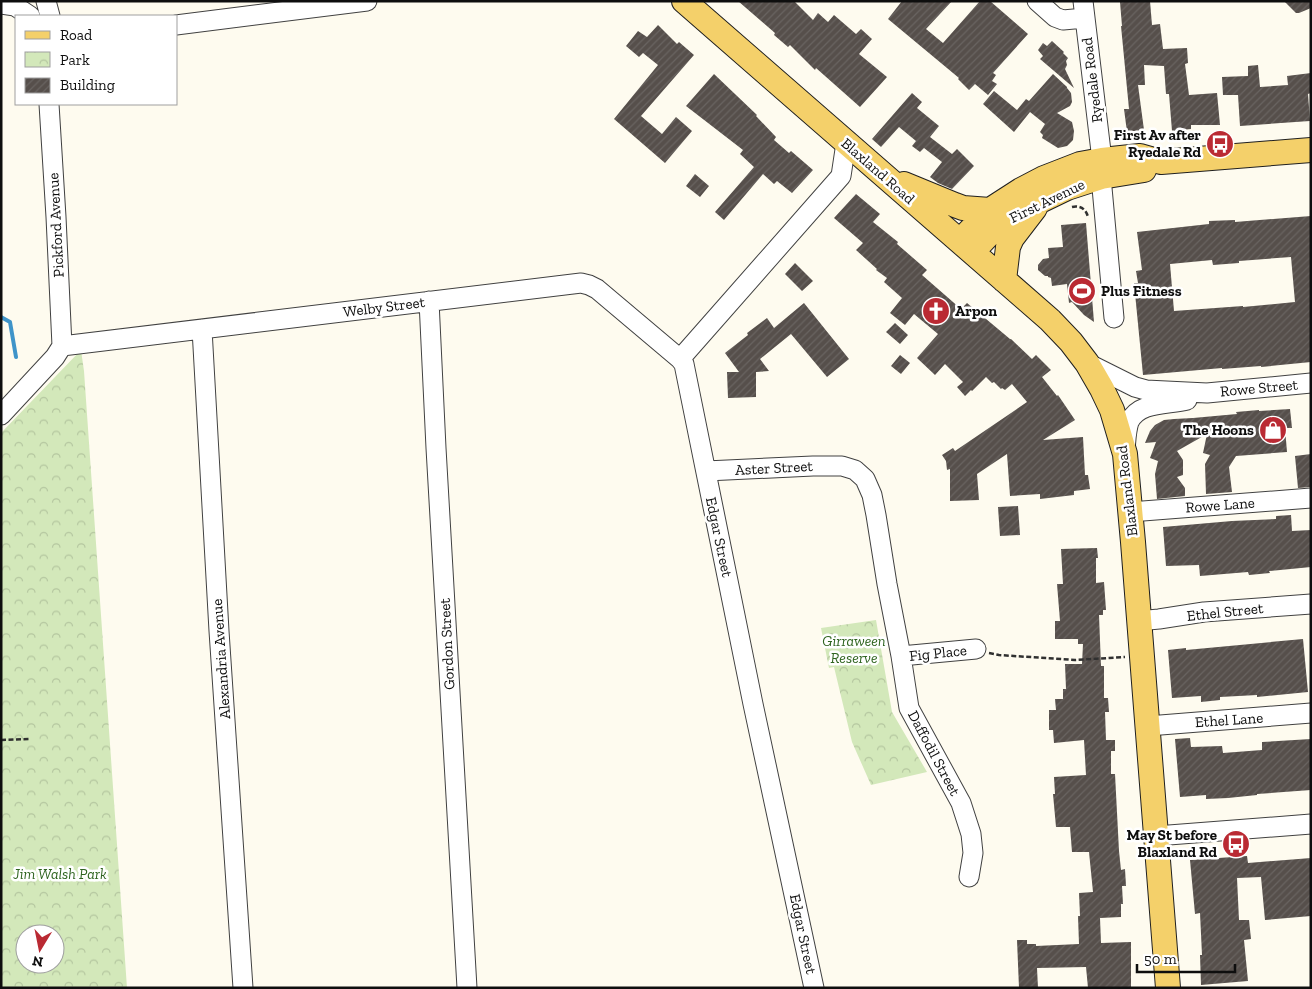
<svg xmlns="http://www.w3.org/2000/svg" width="1312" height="989" font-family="'Zilla Slab',serif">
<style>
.park{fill:url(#park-crowns);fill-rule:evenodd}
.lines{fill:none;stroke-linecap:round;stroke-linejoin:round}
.stream{stroke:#3f94c9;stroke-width:4}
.building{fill:url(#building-hatch);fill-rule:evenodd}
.minor-casing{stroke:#414141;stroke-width:21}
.major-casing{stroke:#1f1f1f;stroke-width:26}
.path{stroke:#303030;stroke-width:2.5;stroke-dasharray:5 2.5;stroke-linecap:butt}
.minor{stroke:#fff;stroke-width:19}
.major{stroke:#f4d06a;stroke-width:24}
.labels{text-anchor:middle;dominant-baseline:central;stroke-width:5;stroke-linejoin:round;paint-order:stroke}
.street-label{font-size:15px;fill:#0e0e0e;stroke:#fff}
.poi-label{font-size:15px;font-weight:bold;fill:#0e0e0e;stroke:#fff;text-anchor:end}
.park-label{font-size:15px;font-style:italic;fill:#2f6420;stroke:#fff}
</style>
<defs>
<pattern id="park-crowns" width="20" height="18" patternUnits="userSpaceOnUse" patternTransform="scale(1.25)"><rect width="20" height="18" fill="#d3e8ba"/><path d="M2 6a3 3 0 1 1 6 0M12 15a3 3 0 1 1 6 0" fill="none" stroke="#b4c69f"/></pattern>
<pattern id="building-hatch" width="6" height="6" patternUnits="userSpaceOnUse" patternTransform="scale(1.25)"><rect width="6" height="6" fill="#564f4b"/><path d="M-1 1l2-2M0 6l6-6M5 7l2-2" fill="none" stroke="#696461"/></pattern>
</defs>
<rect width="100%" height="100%" fill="#fefbef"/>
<path class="park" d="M81,350L84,371L127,988H1V433ZM25,934H55V964H25Z
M876,620L892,712L927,772L871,785L852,742L834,667L829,668L821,628Z"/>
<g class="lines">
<path class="stream" d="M1,317L10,322L16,357"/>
</g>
<path class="building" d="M738,1H794L813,20L818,13L828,22L834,15L856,34L861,29L872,39L859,54L887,77L860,107L816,68L815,70L790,45L788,47L774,35L775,33Z
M902,1H952L926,29L943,43L980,1H990L1028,34L993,73L996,75L992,81L997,84L988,95L975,84L969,90L958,79L959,78L888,19Z
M1150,1L1152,25L1160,24L1163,49L1187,48L1188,63L1185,64L1189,95L1217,93L1220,125H1191V129L1172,131L1169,94H1166L1164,66L1144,65L1145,85H1138L1144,130L1127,132L1124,109H1129L1121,26H1122L1120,2Z
M1284,1H1311V8L1299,13H1296Z
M658,25L677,44L679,42L694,55L641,116L662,134L676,117L692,131L665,163L614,119L658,65L643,53L639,57L626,46L638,31L647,37Z
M1052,41L1064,52L1063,53L1068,58L1066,61L1067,65L1065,69L1074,88L1040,59L1043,56L1038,50L1043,43L1047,46Z
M1258,65L1260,87L1288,85L1287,76L1311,73V93L1308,94L1310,121L1240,126L1238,95H1223L1222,77L1248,76V66Z
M714,74L757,115L756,116L776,137L774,140L789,153L791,151L813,170L792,193L777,181L774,184L763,174L724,220L715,212L754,167L740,154L743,150L686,106Z
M1053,74L1067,87V88L1071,93L1072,102L1070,106L1057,113L1072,122L1074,131L1073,140L1067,146L1058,148L1042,138L1043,135L1040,132L1045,124L1030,112L1014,132L983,104L994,91L1017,110L1026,99L1029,101Z
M912,93L922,102L917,108L939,126L930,137L952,154L957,149L974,166L952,189L938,183L930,177L942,162L924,148L920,152L912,146L916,141L899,127L881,147L872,139Z
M695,174L709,186L700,197L686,186Z
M856,194L880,214L873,222L898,242L897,244L927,270L922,275L961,309L967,303L1010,339H1011L1032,359L1036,355L1051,370L1042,377L1057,396L1058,395L1075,420L1043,440L1083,437L1085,475H1088L1090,489L1074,491V495L1040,499V494L1010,496L1007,454L977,474L979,500L950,501V469L947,470L946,461L942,455L953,448L955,451L1027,402L1012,384L1005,390L1002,388L1001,389L994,382L992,383L986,377L972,391L971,390L965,396L957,387L963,382L945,364L935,375L917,358L938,334L914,314L905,325L890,313L902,298L884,282L887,278L876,270L877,269L856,250L863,243L834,218Z
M1311,216V362L1261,367V366L1222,369V368L1143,375L1134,283H1138L1136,271L1142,270L1137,232L1209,224V221L1235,220V222ZM1291,257L1295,302L1243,307V306L1174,311L1170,264L1212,260L1213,265L1239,263V261Z
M1086,223L1094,322L1084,315L1072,302L1069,303L1067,284L1052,286L1051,278L1048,277V276H1045L1038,270V265L1043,259L1049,258L1048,248L1063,247L1061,225Z
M795,263L813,281L802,291L785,274Z
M804,303L849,359L827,377L791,334L760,359L769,371L756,372V397L728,398L727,372H739L725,353L748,335L747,333L767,318L774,328Z
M895,323L908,335L900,344L886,332Z
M900,355L910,363L901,374L891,366Z
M1290,409L1292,428H1285L1287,452L1236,456L1229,467L1232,492L1206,494L1205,464L1210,455L1203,453L1207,434L1177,451L1183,460V475L1177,477L1185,488V496L1157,499L1155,474L1158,461L1150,458L1156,442L1145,443L1150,431L1155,425L1164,420L1174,419L1193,418L1237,414L1236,412L1259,410V411Z
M1311,454V487L1298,488L1295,456Z
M1018,506L1020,535L1000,536L998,507Z
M1291,515L1292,531L1311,530V567L1269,571L1270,573L1249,575L1248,572L1200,576L1199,565L1166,566L1163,527L1232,521L1276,519V516Z
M1097,548L1098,558H1096V583L1104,582L1106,610H1103V615H1099L1101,666H1104V698H1108L1109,712H1105L1106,740H1115V751H1111V774H1115L1119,851L1121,870L1125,869L1126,886H1122L1123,904H1121V917L1100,918L1101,943L1131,942V988H1088L1086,967L1037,968L1038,988H1019L1017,940H1027V944H1036V946L1079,944L1078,916H1080L1079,893L1093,892L1089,852H1072L1070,827H1056L1053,794H1055L1054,777L1086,775L1084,740L1054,743L1053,730H1049V710H1056L1055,699H1063V689H1066L1065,664H1082L1083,644H1078V639H1055V621H1060L1057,584H1063L1061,549Z
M1303,639L1308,692L1257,697V695L1220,697V700L1201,702V696L1172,698L1168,650L1186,648V650Z
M1190,738L1191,747L1222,746L1223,753L1262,750V742L1311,739V790L1257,794V795L1228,798L1206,799V795L1180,797L1175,739Z
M1247,856L1248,863L1311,858V916L1265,920L1261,877L1237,878L1239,920H1249L1251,939L1244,940L1248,981L1201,985L1200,955H1202L1200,913L1195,914L1190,860Z"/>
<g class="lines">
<g class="minor-casing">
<path id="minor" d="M46,1L50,16
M1037,1L1055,17L1063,20L1085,18
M1083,1L1102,160
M1,4L15,6L30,16
M176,25L367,1
M49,104L56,217L62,346
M1101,177L1114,318
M429,301L436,448L467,988
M202,329L219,631L243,988
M62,346L581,283L589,285L597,289L680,359L684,364L753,704L814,988
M680,359L841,176L846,143
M1087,363L1135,387L1146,390L1207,393L1311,383
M1,415L55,357L62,346
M1125,450C1126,441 1126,431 1129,422C1139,401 1168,405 1187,400
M706,471L813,466H842L855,470L865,479L872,495L876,515L887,584L901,656L909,708L961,803L971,834L973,853L969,877
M1130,512L1311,498
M1138,621L1159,619L1204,612L1311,604
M901,656L976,649
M1148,726L1311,713
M1156,836L1311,824"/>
</g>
<g class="major-casing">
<path id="major" d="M684,1L1050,320L1071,342L1087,363L1102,389L1112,410L1125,454L1133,542L1168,988
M904,184L955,205L963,208L990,210
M960,241L990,210L1021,190L1044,178L1080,164L1102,160L1140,156L1161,162L1311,150
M976,248L995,228L1013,214L1067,188L1101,177L1144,170
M1004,280L1008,247L1012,238L1035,208"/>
</g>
<path class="path" d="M1072,207C1080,205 1086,209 1088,217
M989,653L999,655L1075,660L1125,657
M1,740L30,739"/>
<use href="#minor" class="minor"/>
<use href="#major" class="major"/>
</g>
<defs>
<g id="bus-disc" transform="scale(1.4375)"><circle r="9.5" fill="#ba2a33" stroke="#fff"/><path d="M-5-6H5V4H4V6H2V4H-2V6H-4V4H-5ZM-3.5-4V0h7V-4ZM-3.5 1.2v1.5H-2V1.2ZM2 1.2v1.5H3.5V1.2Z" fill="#fff"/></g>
<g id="stadium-disc" transform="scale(1.4375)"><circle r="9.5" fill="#ba2a33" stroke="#fff"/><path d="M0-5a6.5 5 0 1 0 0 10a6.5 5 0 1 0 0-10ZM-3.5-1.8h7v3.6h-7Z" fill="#fff"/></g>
<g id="church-disc" transform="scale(1.4375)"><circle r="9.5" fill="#ba2a33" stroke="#fff"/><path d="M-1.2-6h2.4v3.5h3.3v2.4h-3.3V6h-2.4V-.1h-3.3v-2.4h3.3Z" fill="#fff"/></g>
<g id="shop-disc" transform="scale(1.4375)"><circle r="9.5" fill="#ba2a33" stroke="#fff"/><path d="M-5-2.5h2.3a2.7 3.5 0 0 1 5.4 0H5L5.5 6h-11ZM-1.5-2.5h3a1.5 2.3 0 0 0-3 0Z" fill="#fff"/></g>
</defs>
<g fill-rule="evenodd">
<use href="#bus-disc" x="1220" y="144"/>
<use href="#stadium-disc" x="1082" y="291"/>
<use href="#church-disc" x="936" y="311"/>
<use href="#shop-disc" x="1273" y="430"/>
<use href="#bus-disc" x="1236" y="844"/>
</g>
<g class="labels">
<g class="street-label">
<text transform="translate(1092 80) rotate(-97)">Ryedale Road</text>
<text transform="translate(878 171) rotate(41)">Blaxland Road</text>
<text transform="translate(1047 201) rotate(-26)">First Avenue</text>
<text transform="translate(56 225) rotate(-93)">Pickford Avenue</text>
<text transform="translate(384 307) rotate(-7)">Welby Street</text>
<text transform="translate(1259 388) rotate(-5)">Rowe Street</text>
<text transform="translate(774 468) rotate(-3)">Aster Street</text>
<text transform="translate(1127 491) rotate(-97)">Blaxland Road</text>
<text transform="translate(1220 505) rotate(-4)">Rowe Lane</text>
<text transform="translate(719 537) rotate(78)">Edgar Street</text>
<text transform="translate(1225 612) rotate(-6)">Ethel Street</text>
<text transform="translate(447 644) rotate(-93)">Gordon Street</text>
<text transform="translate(938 653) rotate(-6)">Fig Place</text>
<text transform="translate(221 659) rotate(-94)">Alexandria Avenue</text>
<text transform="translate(1229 720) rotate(-4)">Ethel Lane</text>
<text transform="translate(934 753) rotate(62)">Daffodil Street</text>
<text transform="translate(803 934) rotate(78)">Edgar Street</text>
</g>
<g class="poi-label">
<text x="1201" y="135">First Av after<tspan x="1201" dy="17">Ryedale Rd</tspan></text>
<text x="1101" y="291" text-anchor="start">Plus Fitness</text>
<text x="955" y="311" text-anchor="start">Arpon</text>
<text x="1254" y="430">The Hoons</text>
<text x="1217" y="835">May St before<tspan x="1217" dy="17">Blaxland Rd</tspan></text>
</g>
<g class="park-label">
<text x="854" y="641">Girraween<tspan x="854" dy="17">Reserve</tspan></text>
<text x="60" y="874">Jim Walsh Park</text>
</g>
</g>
<rect width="1312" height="989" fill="none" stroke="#0e0e0e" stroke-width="5"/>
<rect x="15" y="15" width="162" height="90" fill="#ffffff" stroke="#9f9f9f"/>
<rect x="25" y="31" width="25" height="8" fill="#f4d06a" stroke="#9f9f9f"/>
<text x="60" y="40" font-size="15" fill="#0e0e0e">Road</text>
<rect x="25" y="52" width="25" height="15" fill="url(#park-crowns)" stroke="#9f9f9f"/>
<text x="60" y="65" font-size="15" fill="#0e0e0e">Park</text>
<rect x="25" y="78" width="25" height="15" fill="url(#building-hatch)" stroke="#9f9f9f"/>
<text x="60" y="90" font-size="15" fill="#0e0e0e">Building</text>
<g transform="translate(40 949) rotate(190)"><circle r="24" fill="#ffffff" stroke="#9f9f9f"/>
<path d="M0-4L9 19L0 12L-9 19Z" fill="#ba2a33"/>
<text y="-8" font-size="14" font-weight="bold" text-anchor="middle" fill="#0e0e0e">N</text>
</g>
<path d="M1137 964v8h98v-8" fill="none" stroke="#0e0e0e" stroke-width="2.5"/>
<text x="1144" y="964" font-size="15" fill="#0e0e0e" stroke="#ffffff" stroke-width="4" paint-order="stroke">50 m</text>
</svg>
